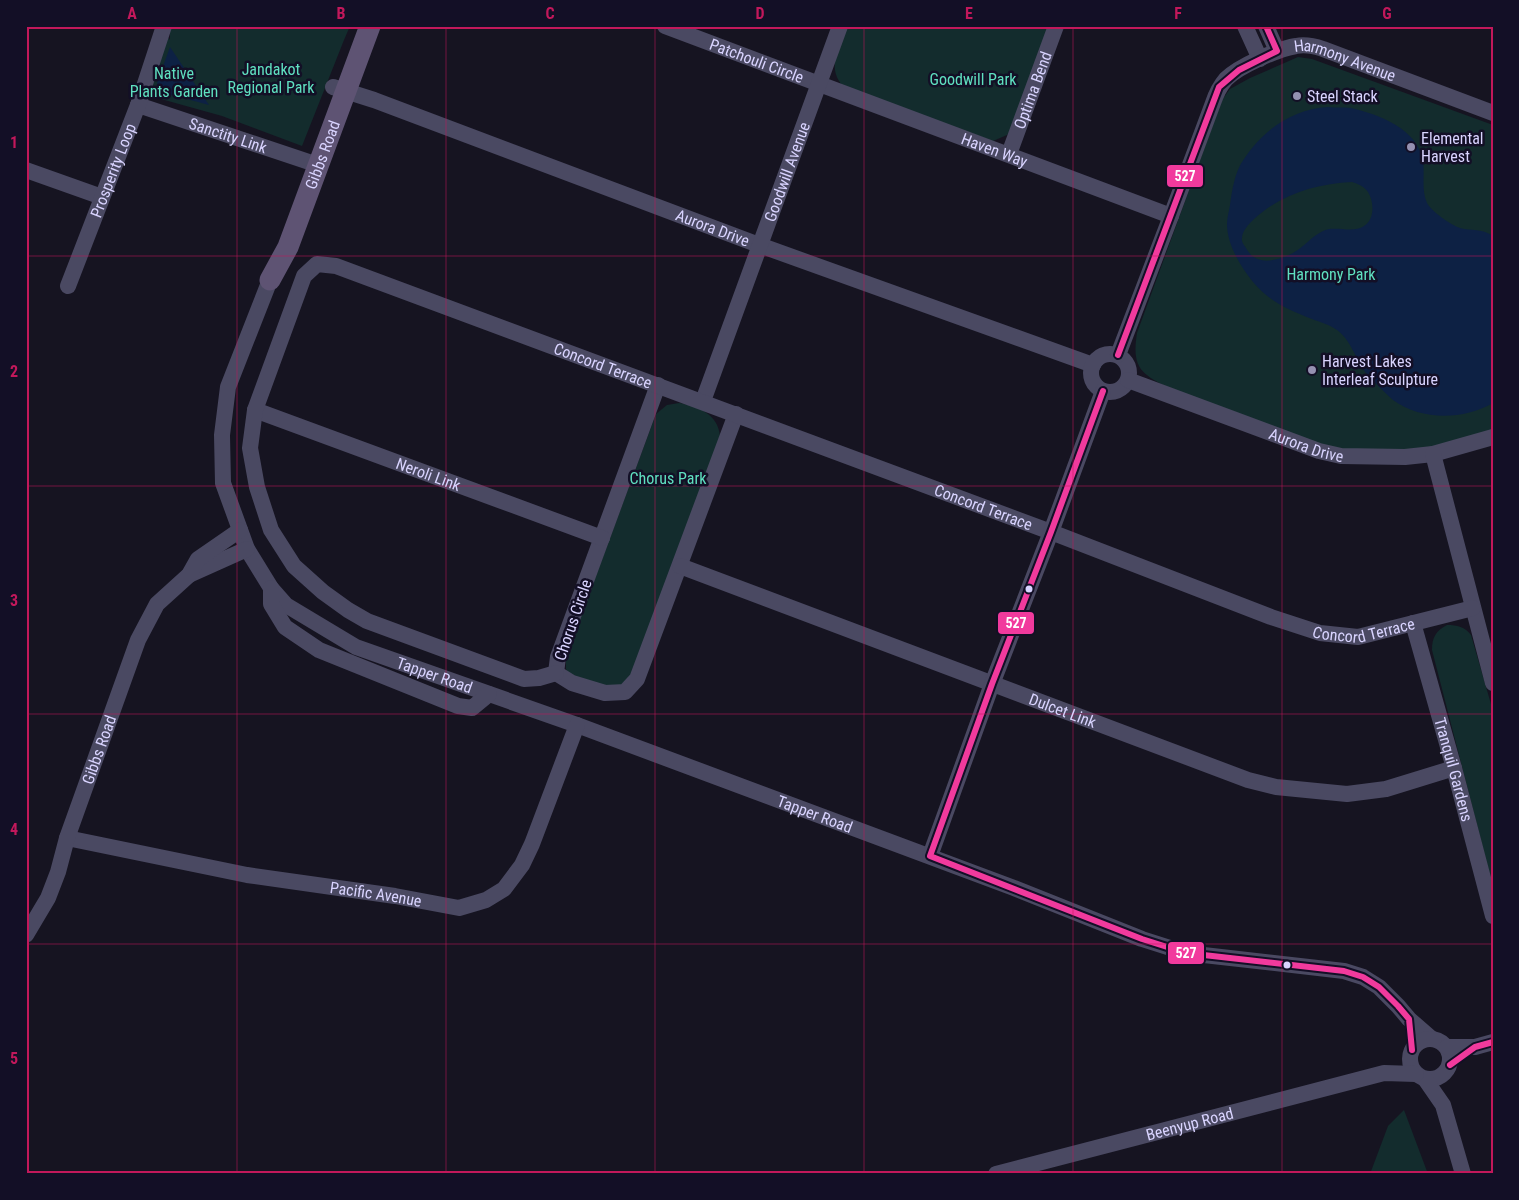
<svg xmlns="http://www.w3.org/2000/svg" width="1519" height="1200" font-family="'Roboto Condensed',sans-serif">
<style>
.green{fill:#132c2d}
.water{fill:#0d2144;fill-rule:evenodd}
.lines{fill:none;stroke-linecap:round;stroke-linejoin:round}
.minor{stroke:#4a4962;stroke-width:16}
.major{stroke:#5e5373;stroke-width:21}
.bus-1-casing{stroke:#130f26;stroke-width:10}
.bus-1{stroke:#f13a9d;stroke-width:6}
.grid{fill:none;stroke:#c2185b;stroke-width:1;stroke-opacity:0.55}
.poi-dot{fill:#9591b1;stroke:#130f26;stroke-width:2}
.bus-dot{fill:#d9d4ff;stroke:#130f26;stroke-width:2}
.labels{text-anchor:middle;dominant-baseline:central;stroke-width:5;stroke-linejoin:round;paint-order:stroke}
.street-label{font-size:16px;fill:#d9d4ff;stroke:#130f26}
.park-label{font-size:16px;fill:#5fe0c0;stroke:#130f26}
.poi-label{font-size:16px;fill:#d9d4ff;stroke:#130f26;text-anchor:start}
.line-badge{stroke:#130f26;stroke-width:2}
.badge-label{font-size:14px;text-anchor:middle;font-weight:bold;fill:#fff}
.neatline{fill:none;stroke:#c2185b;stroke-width:2}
.grid-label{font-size:16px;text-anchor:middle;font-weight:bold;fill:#c2185b}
</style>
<rect width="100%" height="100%" fill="#161421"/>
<path class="green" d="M170,26H350L344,40L302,146L222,116L161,99L152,84L168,37L170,40Z
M847,26H1050L1012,128L1007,135L993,141L845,88C825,69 839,48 847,26Z
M1298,57L1312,59L1493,125V431L1430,447L1399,451H1336L1174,391C1143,374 1131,371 1137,333L1222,100L1230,89L1250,78Z
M679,403C698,406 718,414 720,436L629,682L619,690L569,675L566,669V656L656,414L667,405Z
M1447,625C1457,625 1465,627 1471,635L1493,711V887L1432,650C1432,637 1436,631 1447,625Z
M1404,1110L1428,1174H1370L1388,1126Z"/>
<path class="water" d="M170,47L209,105L161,92L157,83Z
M1328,107C1335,108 1343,107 1351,108C1378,114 1418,129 1423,161C1425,174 1421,190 1427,203C1431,211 1451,225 1460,228C1472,231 1481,228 1493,236V403C1463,420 1422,421 1393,400C1388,396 1384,391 1379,387C1375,382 1370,378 1366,373C1356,360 1351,340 1337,330C1330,325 1320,322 1312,319C1288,310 1270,302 1253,282C1240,266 1227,244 1227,224C1227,218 1229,211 1230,205C1232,190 1235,171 1244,159C1263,130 1293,109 1328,107ZM1352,182C1358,184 1364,186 1368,192C1374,201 1375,220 1364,226C1353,234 1334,225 1323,231C1312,236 1304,247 1293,253C1277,261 1256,267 1246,248C1244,245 1241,242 1242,238C1242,231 1249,224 1254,219C1281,194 1316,184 1352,182Z"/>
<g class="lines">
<g class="minor">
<path id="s1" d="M665,26L1171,216"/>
<path d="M1245,26L1260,59"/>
<path d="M1266,26L1277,51"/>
<path id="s2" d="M333,87L374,100L759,245L1093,365"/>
<path id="s3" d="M138,105L318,165"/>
<path id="s4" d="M1009,154L1056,26"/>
<path d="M26,170L102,197"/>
<path id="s5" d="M270,280L228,387L222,435L223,483L247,549L271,588L286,605L356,647L577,725L1014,888L1142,939L1186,953L1344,971L1363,977L1379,987L1398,1006L1409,1019L1432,1039"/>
<path id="s6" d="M68,286L138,105L164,26"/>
<circle cx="1110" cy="373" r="19"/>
<path id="s7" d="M1118,355L1171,216L1213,103C1216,94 1220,86 1226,79C1239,66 1278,49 1296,46C1306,44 1314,46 1323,49L1493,113"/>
<path id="s8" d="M1128,380L1319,451L1341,456L1405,457L1433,454L1493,437"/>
<path d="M658,385L558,657L556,673L572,683L605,693L625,692L637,679L736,414"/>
<path id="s9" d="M703,401L840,26"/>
<path id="s10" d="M255,410L602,538"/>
<path d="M1433,454L1493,683"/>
<path id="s11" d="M680,566L1248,780L1276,787L1347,794L1386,789L1454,768"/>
<path d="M189,575L247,549"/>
<path d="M271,588V604L285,627L319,650L458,706L472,708L489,694"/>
<path id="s12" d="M1413,623L1454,768L1493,916"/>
<path id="s13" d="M556,673L539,678L524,679L367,621L348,610L323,592L294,566L271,530L257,487L250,448L255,410L304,276L317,264L336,266L1051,532L1271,617L1320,633L1358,637L1473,608"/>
<path id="s14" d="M67,838L247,875L395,896L459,908L486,900L504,889L522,865L532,844L577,725"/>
<path d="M930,856L992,684L1051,532L1103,391"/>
<path id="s15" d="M26,935L48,898L58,872L67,838L138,640L157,604L189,575L198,559L240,530"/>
<circle cx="1430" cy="1059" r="20"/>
<path d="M1447,1047H1475L1493,1042"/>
<path d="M1425,1079L1443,1105L1463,1174"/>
<path id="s16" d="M996,1174L1384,1073L1416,1074"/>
</g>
<path class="major" id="s17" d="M270,280L288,247L370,26"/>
<g class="bus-1-casing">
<path id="bus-1" d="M1118,355L1219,87L1239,70L1277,51L1266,26
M930,856L1142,939L1186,953L1344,971L1363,977L1379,987L1398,1006L1409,1019L1412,1050
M930,856L992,684L1051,532L1103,391
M1450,1065L1475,1047L1493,1042"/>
</g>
<use href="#bus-1" class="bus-1"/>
</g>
<path class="grid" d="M237,26V1174M446,26V1174M655,26V1174M864,26V1174M1073,26V1174M1282,26V1174M26,256H1493M26,486H1493M26,714H1493M26,944H1493"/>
<g class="poi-dot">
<circle cx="1297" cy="96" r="5"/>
<circle cx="1411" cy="147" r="5"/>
<circle cx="1312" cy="370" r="5"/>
</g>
<g class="bus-dot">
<circle cx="1029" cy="589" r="4.5"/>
<circle cx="1287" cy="965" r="4.5"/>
</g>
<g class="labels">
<g class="street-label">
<text stroke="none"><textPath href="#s1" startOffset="98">Patchouli Circle</textPath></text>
<text stroke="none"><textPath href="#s7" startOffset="426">Harmony Avenue</textPath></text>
<text stroke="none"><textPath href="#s4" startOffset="68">Optima Bend</textPath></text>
<text stroke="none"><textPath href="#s3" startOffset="95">Sanctity Link</textPath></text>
<text stroke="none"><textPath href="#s1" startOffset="352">Haven Way</textPath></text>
<text stroke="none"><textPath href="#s17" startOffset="136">Gibbs Road</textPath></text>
<text stroke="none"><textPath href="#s6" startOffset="124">Prosperity Loop</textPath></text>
<text stroke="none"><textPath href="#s9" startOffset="244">Goodwill Avenue</textPath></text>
<text stroke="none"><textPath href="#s2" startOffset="405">Aurora Drive</textPath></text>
<text stroke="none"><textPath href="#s13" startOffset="922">Concord Terrace</textPath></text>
<text stroke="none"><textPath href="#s8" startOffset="190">Aurora Drive</textPath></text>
<text stroke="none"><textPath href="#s10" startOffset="185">Neroli Link</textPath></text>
<text stroke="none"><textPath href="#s13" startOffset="1328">Concord Terrace</textPath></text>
<text transform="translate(573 620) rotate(-71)">Chorus Circle</text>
<text stroke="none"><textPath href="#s13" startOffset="1732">Concord Terrace</textPath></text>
<text stroke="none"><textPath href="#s5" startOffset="515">Tapper Road</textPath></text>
<text stroke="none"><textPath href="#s11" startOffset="409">Dulcet Link</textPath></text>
<text stroke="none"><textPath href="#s15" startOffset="200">Gibbs Road</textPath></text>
<text stroke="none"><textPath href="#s12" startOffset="152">Tranquil Gardens</textPath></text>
<text stroke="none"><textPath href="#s5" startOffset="920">Tapper Road</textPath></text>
<text stroke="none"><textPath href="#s14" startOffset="314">Pacific Avenue</textPath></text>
<text stroke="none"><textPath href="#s16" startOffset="200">Beenyup Road</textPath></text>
</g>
<g class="park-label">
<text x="271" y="69">Jandakot<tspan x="271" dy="18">Regional Park</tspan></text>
<text x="174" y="73">Native<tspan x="174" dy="18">Plants Garden</tspan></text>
<text x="973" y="79">Goodwill Park</text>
<text x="1331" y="274">Harmony Park</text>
<text x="668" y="478">Chorus Park</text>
</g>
<g class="poi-label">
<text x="1307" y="96">Steel Stack</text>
<text x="1421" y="138">Elemental<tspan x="1421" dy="18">Harvest</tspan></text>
<text x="1322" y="361">Harvest Lakes<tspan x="1322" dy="18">Interleaf Sculpture</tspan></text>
</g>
</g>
<g class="line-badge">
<rect x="1166" y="164" width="38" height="24" rx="5" fill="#f13a9d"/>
<rect x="997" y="611" width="38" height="24" rx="5" fill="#f13a9d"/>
<rect x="1167" y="941" width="38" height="24" rx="5" fill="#f13a9d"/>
</g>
<g class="badge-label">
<text x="1185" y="181">527</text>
<text x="1016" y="628">527</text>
<text x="1186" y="958">527</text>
</g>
<rect width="1519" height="1200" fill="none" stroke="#130f26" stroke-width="55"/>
<rect x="28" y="28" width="1464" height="1144" class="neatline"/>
<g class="grid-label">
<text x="132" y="19">A</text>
<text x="341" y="19">B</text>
<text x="550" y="19">C</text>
<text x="760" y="19">D</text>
<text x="969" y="19">E</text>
<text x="1178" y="19">F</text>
<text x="1387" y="19">G</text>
<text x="14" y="148">1</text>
<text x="14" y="377">2</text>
<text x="14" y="606">3</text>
<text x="14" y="835">4</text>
<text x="14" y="1064">5</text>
</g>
</svg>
